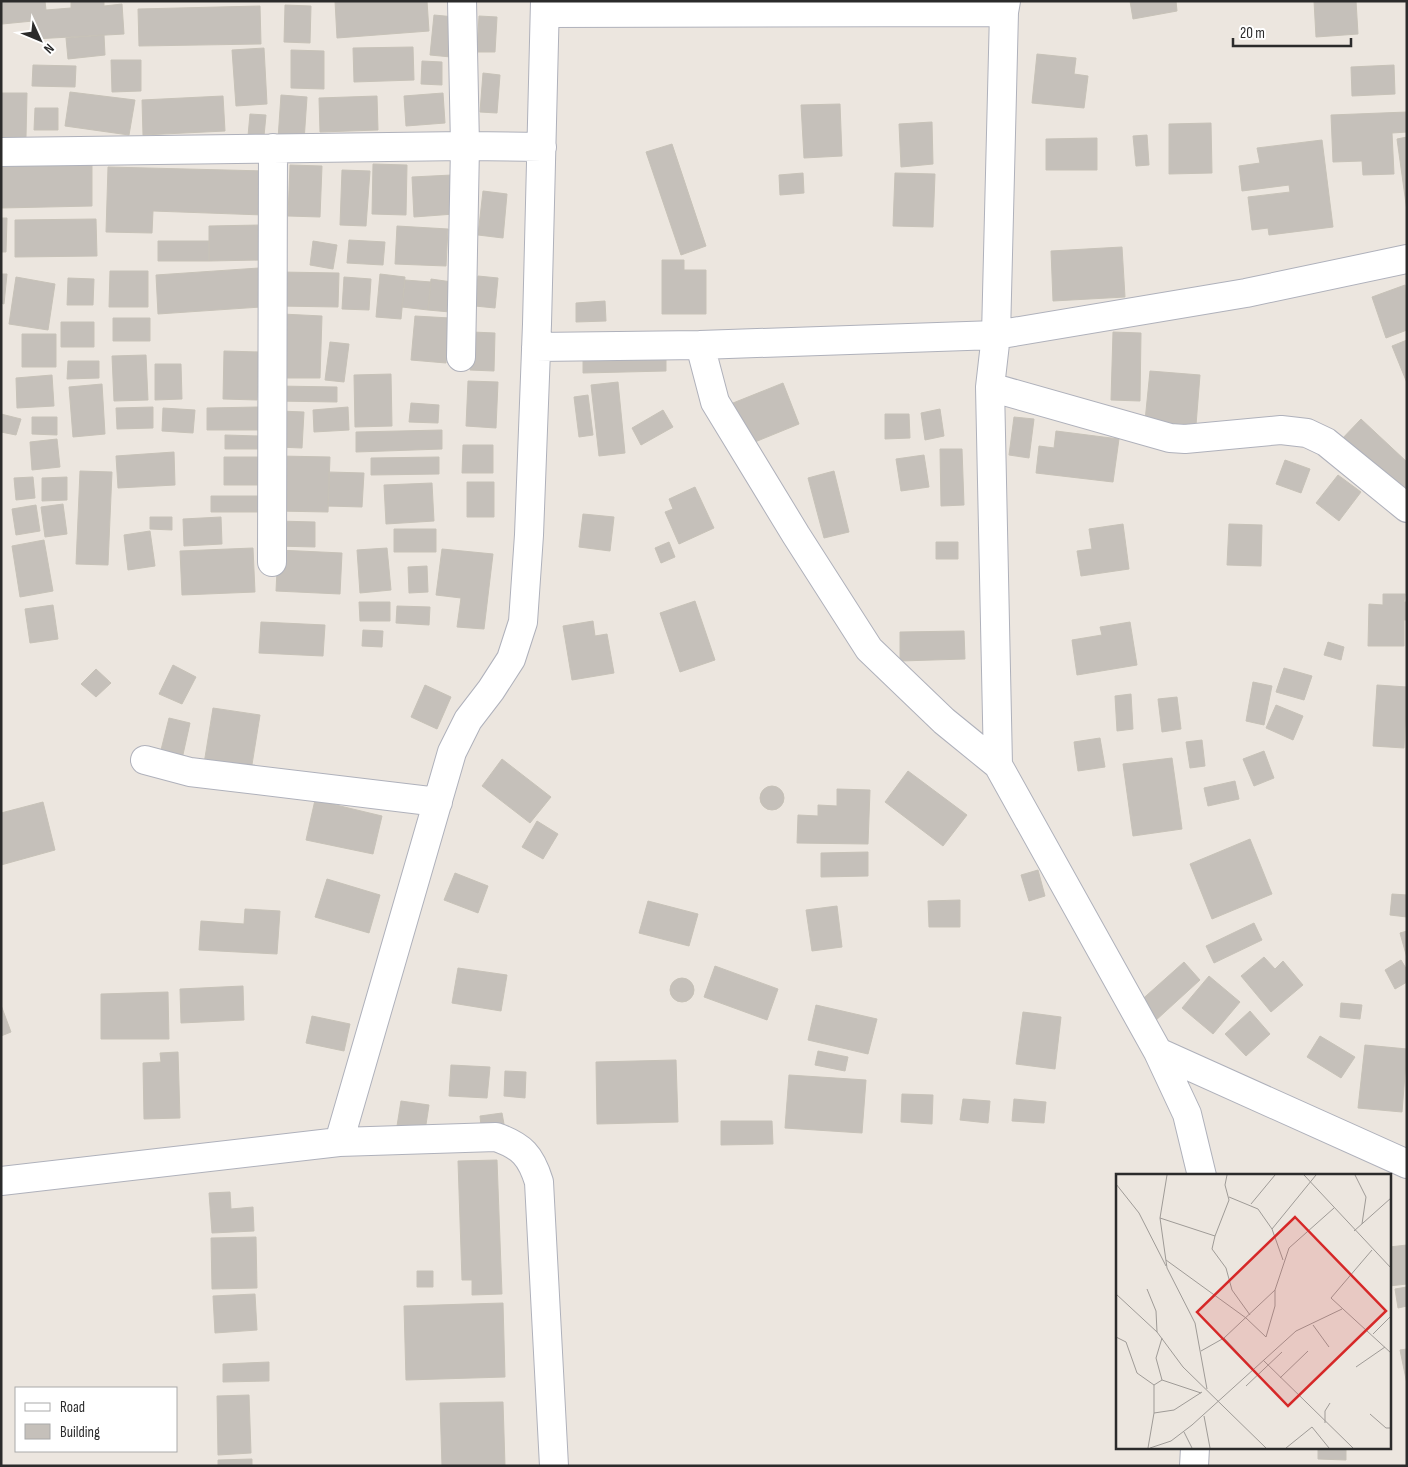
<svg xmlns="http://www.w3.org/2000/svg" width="1408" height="1467" font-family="'Sofia Sans Condensed',sans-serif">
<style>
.building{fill:#c5c0ba;stroke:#c7c2b8}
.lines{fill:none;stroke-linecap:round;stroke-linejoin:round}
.minor-casing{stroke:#afb1bb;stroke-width:30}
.minor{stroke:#fff;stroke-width:28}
.inset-road{fill:none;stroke:#9f9b97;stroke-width:1}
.view{fill:#d62828;fill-opacity:0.15;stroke:#d62828;stroke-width:2.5}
.inset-edge{fill:none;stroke:#2b2b2b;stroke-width:2.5}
</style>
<rect width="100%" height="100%" fill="#ece6df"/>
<path class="building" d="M1,1H45L46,10L71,8V1H104V6L122,4L124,34L34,39L33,21L2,24Z
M335,1H427L429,31L337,38Z
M1130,1H1176L1177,11L1133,19Z
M1314,1H1356L1358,34L1316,37Z
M285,5L311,6L310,43L284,42Z
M260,6L261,44L139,46L138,9Z
M434,15L455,17L451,57L430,55Z
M479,16L497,17L495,52H477Z
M104,35L105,55L68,59L66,38Z
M413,47L414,80L354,82L353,48Z
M264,48L267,104L236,106L232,50Z
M291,50L324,51V89L291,88Z
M1037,54L1076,58L1074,74L1088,76L1084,108L1032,103Z
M111,60H141V91L112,92Z
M422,61L442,62V85L421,84Z
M33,65L76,66L75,87L32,86Z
M1394,65L1395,94L1352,96L1351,67Z
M483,73L500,75L497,113L480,112Z
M70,92L135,100L129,135L65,126Z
M1,93H27L26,137H1Z
M443,93L445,123L406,126L404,96Z
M281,95L307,97L304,141L278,139Z
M223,96L225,131L143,135L142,100Z
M377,96L378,130L320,132L319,98Z
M840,104L842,156L804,158L801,105Z
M35,108H58V130H34Z
M1407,112V132L1392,133L1394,174L1363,175L1362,161L1333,162L1331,115Z
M250,114L266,115L264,136H248Z
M932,122L933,164L901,167L899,124Z
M1211,123L1212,173L1169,174V124Z
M1147,135L1149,165L1136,166L1133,136Z
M1407,137V211L1397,139Z
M1097,138V170H1046V139Z
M1322,140L1333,227L1269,235L1268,228L1252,230L1248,197L1290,192L1289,185L1242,191L1239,166L1260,163L1257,148Z
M672,144L706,246L681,255L646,152Z
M373,164L407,165L406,215L372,214Z
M92,165V206L1,208V167Z
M290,165L322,166L320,217L288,216Z
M108,167L265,171L263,215L153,211L152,233L106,232Z
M342,170L370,171L366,226L340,225Z
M803,173L804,193L780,195L779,175Z
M895,173L935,174L933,227L893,226Z
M452,175L454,214L414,217L412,177Z
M483,191L507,194L503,238L478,235Z
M1,218H7L6,252H1Z
M96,219L97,256L15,257V220Z
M261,225V260L209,261V226Z
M397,226L448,229L446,266L395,264Z
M349,240L385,242L383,265L347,263Z
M158,241H209V261H158Z
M313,241L337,245L333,269L310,265Z
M1122,247L1125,297L1053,301L1051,251Z
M662,260H684V270H706V314H662Z
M259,268L261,307L158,314L156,275Z
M110,271H148V307H109Z
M280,272L339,273L338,307L279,306Z
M1,274H7L4,304L1,303Z
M380,274L405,277L401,319L376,317Z
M478,276L498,278L495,308L475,306Z
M16,277L55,284L48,330L9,324Z
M344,277L371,279L369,310L342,309Z
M68,278L94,279L93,305H67Z
M431,279L452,282L450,312L428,310Z
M405,280L431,282L428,310L402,307Z
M1405,285L1407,330L1386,338L1372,297Z
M605,301L606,321L576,322V303Z
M282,314L322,316L320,378H279Z
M415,316L450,318L446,363L411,360Z
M113,318H150V341H113Z
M61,322H94V347H61Z
M472,332L495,333L494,371L470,370Z
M1113,332L1141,333L1140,401L1111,400Z
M22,334H56V367H22Z
M1407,340V383L1392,346Z
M330,342L349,344L344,382L325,380Z
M224,351L259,352L257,400L223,399Z
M666,351V371L583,373V353Z
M146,355L148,400L114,401L112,356Z
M68,361H99V378L67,379Z
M155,364H181L182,399L155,400Z
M1150,371L1200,375L1196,425L1145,421Z
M391,374L392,426L355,427L354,375Z
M52,375L54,406L17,408L16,378Z
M468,381L498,382L496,428L466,426Z
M618,382L625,453L599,456L591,385Z
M783,383L799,424L750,444L733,403Z
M102,384L105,434L73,437L69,387Z
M277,386L337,387V402L276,401Z
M588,395L593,435L579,437L574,397Z
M411,403L439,405L438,423L409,422Z
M153,407V428L117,429L116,408Z
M258,407V430H207V408Z
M348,407L349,430L314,432L313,410Z
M163,408L195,410L193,433L162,431Z
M940,409L944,436L925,440L921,413Z
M663,410L673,427L641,445L632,428Z
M280,411L304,412L302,448L278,447Z
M1,414L21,419L16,435L1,432Z
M885,414H909L910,438L885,439Z
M32,417H57V435L32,434Z
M1014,417L1034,419L1029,458L1009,455Z
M1361,419L1407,462V504L1340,441Z
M442,430V449L356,452V432Z
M1056,431L1119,439L1113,482L1036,473L1039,446L1054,448Z
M225,435L259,436V449H225Z
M57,439L60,467L32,470L30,442Z
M463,445H493V473H462Z
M940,449H962L964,505L941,506Z
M174,452L175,485L118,488L116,456Z
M924,455L929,487L901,491L896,459Z
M279,456L330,457L328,512L277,511Z
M224,457H258V485H224Z
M439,457V474L371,475V458Z
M1285,460L1310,469L1301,493L1276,484Z
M80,471L112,472L108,565L76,564Z
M834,471L849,532L824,538L808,478Z
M329,472L364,473L362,507L328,506Z
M1338,475L1361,492L1339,521L1316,503Z
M33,477L35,498L16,500L14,478Z
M67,477V500L42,501V478Z
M467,482H494V517H467Z
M432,483L434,521L386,524L384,485Z
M695,487L714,528L679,544L665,512L673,509L669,499Z
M211,496H259V512H211Z
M63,504L67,534L45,537L41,507Z
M36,505L40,531L16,535L12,509Z
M583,514L614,517L610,551L579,547Z
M150,517H172V530L150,529Z
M221,517L222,544L184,546L183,519Z
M277,521L315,522V547L277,546Z
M1123,524L1129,569L1081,576L1077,551L1092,549L1089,529Z
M1229,524L1262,525L1261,566L1227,565Z
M394,529H436V552H394Z
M150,531L155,566L128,570L124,535Z
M44,540L53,591L20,597L12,546Z
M669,542L675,557L661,563L655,548Z
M936,542H958V559H936Z
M253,548L255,592L182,595L180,551Z
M387,548L391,590L360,593L357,550Z
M442,549L493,554L484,629L457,627L461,598L436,595Z
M278,550L342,553L340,594L276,591Z
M427,566L428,592L409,593L408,567Z
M1383,594H1405L1404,602H1407V620H1404V646H1368L1369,604L1383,605Z
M695,601L715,660L680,672L660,613Z
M359,602H390V621H360Z
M53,605L58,639L30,643L25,609Z
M397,606L430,607L429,625L396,623Z
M593,621L595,636L607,634L614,673L572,680L563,626Z
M261,622L325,625L323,656L259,653Z
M1130,622L1137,665L1077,675L1072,640L1102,635L1100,627Z
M363,630L383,631L382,647L362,646Z
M964,631L965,659L900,661V632Z
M1328,642L1344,647L1341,660L1324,655Z
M173,665L196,677L182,704L159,694Z
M1284,668L1312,676L1304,700L1276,692Z
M96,669L111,683L96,697L81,684Z
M1253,682L1272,686L1264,725L1246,721Z
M425,685L451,697L437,729L411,717Z
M1377,685L1407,687L1404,748L1373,746Z
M1131,694L1133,729L1117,731L1115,696Z
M1177,697L1181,729L1162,732L1158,699Z
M1276,705L1303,716L1293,740L1266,728Z
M213,708L260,715L250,777L203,770Z
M169,718L190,723L182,759L160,754Z
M1100,738L1105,767L1078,771L1074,742Z
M1202,740L1205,766L1190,768L1186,742Z
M1264,751L1274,778L1254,786L1243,759Z
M1172,758L1182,829L1133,836L1123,764Z
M502,759L551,797L530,823L482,786Z
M908,771L967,815L943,846L885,802Z
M1235,781L1239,799L1208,806L1204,788Z
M760 798a12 12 0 1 1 24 0a12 12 0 1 1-24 0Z
M837,789L870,790L868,844L797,843L798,815L818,816V805L837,806Z
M315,800L382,816L373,854L306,840Z
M43,802L55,850L1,865V813Z
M537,821L558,834L543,859L522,847Z
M1250,839L1272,894L1212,919L1190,864Z
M868,852V876L821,877V853Z
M1038,870L1045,896L1029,901L1021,875Z
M455,873L488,886L478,913L444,900Z
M327,879L380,895L369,933L315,917Z
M1392,894L1407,895V917L1390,915Z
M960,900V927H929L928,901Z
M648,901L698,914L689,946L639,933Z
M837,906L842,947L812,951L806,910Z
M245,909L280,911L277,954L199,950L201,921L244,924Z
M1254,923L1262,940L1214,963L1206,946Z
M1407,931V958L1400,933Z
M1264,957L1275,969L1283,961L1303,985L1271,1012L1241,976Z
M1401,960L1407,970V982L1395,989L1385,970Z
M1184,962L1200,980L1154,1022L1137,1004Z
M715,966L778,989L767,1020L704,997Z
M458,968L507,975L501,1011L452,1003Z
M1209,976L1240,1002L1213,1034L1182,1008Z
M670 990a12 12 0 1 1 24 0a12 12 0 1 1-24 0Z
M243,986L244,1020L181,1023L180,989Z
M168,992L169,1039H101V994Z
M1341,1003L1362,1005L1360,1019L1340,1017Z
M1,1005L11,1032L1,1036Z
M816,1005L877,1019L868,1054L808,1040Z
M1250,1011L1270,1034L1246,1056L1225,1034Z
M1023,1012L1061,1017L1055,1069L1016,1064Z
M312,1016L350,1024L344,1051L306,1043Z
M1320,1036L1355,1057L1341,1078L1307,1057Z
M1365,1045L1407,1049L1402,1112L1358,1108Z
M818,1051L848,1057L845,1071L815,1065Z
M178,1052L180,1118L144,1119L143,1063L161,1062L160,1053Z
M676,1060L678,1122L597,1124L596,1062Z
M451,1065L490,1067L487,1098L449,1096Z
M505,1071L526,1072L525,1098L504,1096Z
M789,1075L866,1080L862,1133L785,1128Z
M902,1094L933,1095L932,1124L901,1122Z
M963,1099L990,1101L988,1123L960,1120Z
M1014,1099L1046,1102L1044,1123L1012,1121Z
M401,1101L429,1105L425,1131L397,1126Z
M502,1113L504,1124L481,1126L480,1116Z
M721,1121H772L773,1144L721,1145Z
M497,1160L502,1294L472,1295V1280H462L458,1161Z
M230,1192L231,1209L253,1207L254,1231L212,1233L209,1193Z
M256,1237L257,1288L212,1289L211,1238Z
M1407,1245V1284L1389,1286V1247Z
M417,1271H433V1287H417Z
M1407,1287V1306L1398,1308L1395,1289Z
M255,1294L257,1330L215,1333L213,1296Z
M503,1303L505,1377L406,1380L404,1306Z
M1407,1349V1384L1400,1350Z
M269,1362V1381L223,1382V1364Z
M249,1395L251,1453L218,1455L217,1396Z
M503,1402L505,1466H442L440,1403Z
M1318,1448H1346V1460L1318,1459Z
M252,1459V1466H218V1460Z"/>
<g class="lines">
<g class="minor-casing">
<path id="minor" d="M1006,1L1004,12L996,335L990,387L998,765L1158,1052L1187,1114L1202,1176
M545,13L1004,12
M1,152L465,146L542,147
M536,347L700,345
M461,357L465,146L462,1
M990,387L1170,438L1185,439L1281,430L1307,433L1326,442L1407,508
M272,562L273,148
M145,760L190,772L438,802
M998,765L944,721L869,649L796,535L715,402L700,345L996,335L1246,293L1407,259
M1158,1052L1407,1164
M339,1142L452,752L468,720L491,690L511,659L523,622L529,535L537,324L545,1
M1,1181L339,1142L496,1137C522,1146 531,1156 539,1182L554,1466
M1194,1466L1195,1448"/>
</g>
<use href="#minor" class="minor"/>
</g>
<g transform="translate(1116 1174)">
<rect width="275" height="275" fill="#ece6df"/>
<path class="inset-road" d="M51,1L44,44L51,94L79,149L91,215M188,1L275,94M239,1L250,23L246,50M0,10L23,39L50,92M113,23L142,35L156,55L167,86M135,30L159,1M44,44L99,62L113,26L109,11L111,1M156,55L200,1M238,57L275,24M99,62L96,75L110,94L116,116L134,141M256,76L215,124L275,179M50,86L130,144L150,163L159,132V116M31,115L40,137L41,158M0,120L41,158L67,193L150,274M197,151L213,173M257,160L275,142M0,163L10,168L21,199L38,211M46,164L40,184L46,206M108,164L137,195M85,177L108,164L159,116L173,74L218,34M147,186L237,274M240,193L269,173M164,204L192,177M130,212L166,178M38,239L58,236L86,218M254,240L270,254H275M88,242L94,274M209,249V237L214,229M68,258L76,274M32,274L38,239V211L46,206L85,219M34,274L55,267L76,251L180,157L226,135M170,274L196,253L213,274"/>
<path class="view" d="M179,43L270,137L172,232L81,138Z"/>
<rect width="275" height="275" class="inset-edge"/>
</g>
<rect width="1408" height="1467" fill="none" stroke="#2b2b2b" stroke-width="5"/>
<rect x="15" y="1387" width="162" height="65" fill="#ffffff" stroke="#aaaaaa"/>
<rect x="25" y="1403" width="25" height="8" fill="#ffffff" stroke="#aaaaaa"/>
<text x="60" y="1412" font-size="15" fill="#2b2b2b">Road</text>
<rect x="25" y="1424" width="25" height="15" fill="#c5c0ba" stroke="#aaaaaa"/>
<text x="60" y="1437" font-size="15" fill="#2b2b2b">Building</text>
<g transform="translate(40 40) rotate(134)" stroke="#ffffff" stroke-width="4" paint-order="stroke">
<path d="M0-4L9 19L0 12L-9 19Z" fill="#2b2b2b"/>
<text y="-8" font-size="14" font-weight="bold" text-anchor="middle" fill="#2b2b2b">N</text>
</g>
<path d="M1233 38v8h118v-8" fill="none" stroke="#2b2b2b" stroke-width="2.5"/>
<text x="1240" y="38" font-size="15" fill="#2b2b2b" stroke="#ffffff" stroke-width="4" paint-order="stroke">20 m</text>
</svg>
